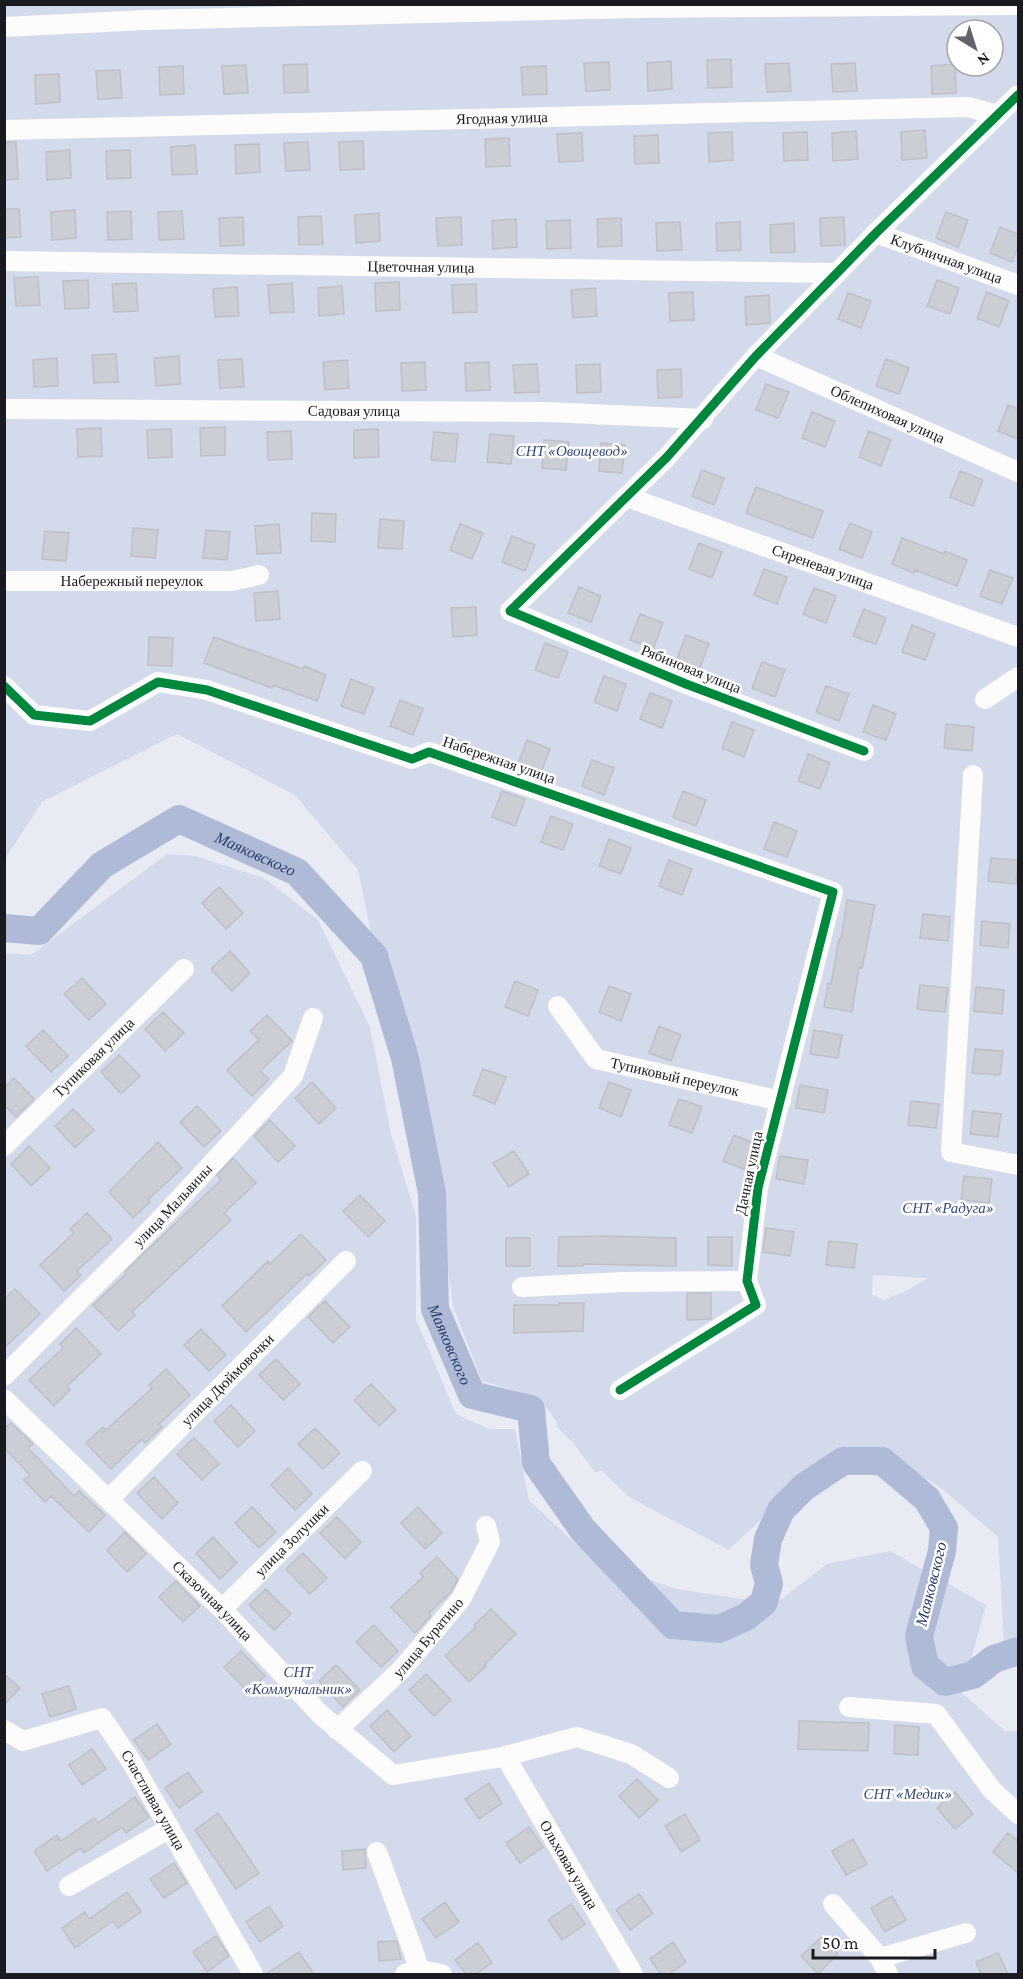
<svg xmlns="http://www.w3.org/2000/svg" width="1023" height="1979" font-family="'Crimson Pro',serif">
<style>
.green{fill:#d3daeb;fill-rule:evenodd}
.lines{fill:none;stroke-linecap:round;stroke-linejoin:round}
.river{stroke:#afbbd6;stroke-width:28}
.building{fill:#cbced4;stroke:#bdc0c6;stroke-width:1.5}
.street{stroke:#fcfcfd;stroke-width:20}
.cycleway-casing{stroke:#fff;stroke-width:13}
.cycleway{stroke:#00873e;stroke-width:9}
.labels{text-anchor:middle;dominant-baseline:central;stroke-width:5;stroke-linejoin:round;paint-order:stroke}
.street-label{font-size:15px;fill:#191b20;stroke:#fff}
.park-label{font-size:15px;font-style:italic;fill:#354a79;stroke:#fff}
.water-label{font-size:16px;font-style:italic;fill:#293d6b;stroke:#fff}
</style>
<rect width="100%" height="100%" fill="#e8ebf3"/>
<path class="green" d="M5,5H1018V1646L1004,1645L998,1537L941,1488L882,1452L822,1462L729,1550L629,1497L602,1471L595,1472L573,1443L556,1426L558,1423L538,1397L482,1381L453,1306L423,1087L395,1024L372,938L358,870L295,795L177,734L42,802L5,859ZM957,30H993V66H957ZM873,1275L926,1278V1279L906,1291L884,1300L872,1295Z
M167,854L195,856L264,878L318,920L370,1027L391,1134L416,1216V1319L456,1414L489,1429H515L529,1500L592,1559L676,1589L775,1604L827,1564L890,1551L986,1605L962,1693L1005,1731H1018V1974H5V953L31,955Z"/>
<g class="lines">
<path class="river" id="s1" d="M4,928L39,931L102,865L179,819L297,872L374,956L405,1058L432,1193L435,1309L472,1395L531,1409L536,1463L583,1530L673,1625L719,1629L746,1617L764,1602L769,1583L764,1565L768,1539L781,1510L804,1487L843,1461H882L927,1499L944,1528L942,1551L919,1636L925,1666L945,1682L973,1675L994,1659L1018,1651"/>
</g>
<path class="building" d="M731,59L732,87L708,88L707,60Z
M671,61L672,89L648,91L647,63Z
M609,62L610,90L586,91L584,63Z
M789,63L791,91L767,92L765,64Z
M855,63L857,91L833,92L831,64Z
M307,64L308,92L284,93L283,65Z
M955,64L956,93L932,94L931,66Z
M246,65L248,93L224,94L222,66Z
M183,66L184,94L160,95L159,67Z
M546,66L547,94L523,95L521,67Z
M120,70L122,98L98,99L96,71Z
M59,74L60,102L36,104L35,75Z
M925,130L927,158L902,160L901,132Z
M856,131L858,159L833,161L832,133Z
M732,132L733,160L709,162L708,133Z
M807,132L808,160L784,161L783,133Z
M582,133L583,161L559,162L557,134Z
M658,135L659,163L635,164L634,136Z
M509,138L510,166L486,167L485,139Z
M363,141L364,169L340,170L339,142Z
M4,142H16L18,179L4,180Z
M308,142L310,170L286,171L284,143Z
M259,144L260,172L236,174L235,145Z
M195,145L197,174L172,175L171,147Z
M70,150L71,178L47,180L46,152Z
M130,150L131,178L107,179L106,151Z
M4,209H19L21,237L4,238Z
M75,210L76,238L52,240L51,212Z
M131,211L132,239L108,240L107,212Z
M182,211L184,239L159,240L158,212Z
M946,212L968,220L958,247L936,238Z
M379,213L380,241L356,243L355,215Z
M321,216L323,244L299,245L298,217Z
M243,217L244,245L220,246L219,218Z
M461,217L462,245L438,246L436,218Z
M844,217L845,245L821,246L820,218Z
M621,218L622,246L598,247L597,219Z
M516,219L517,247L493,249L492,221Z
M570,220L571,248L547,249L546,221Z
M680,222L682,250L657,251L656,223Z
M740,222L741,250L717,251L716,223Z
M794,223L795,252L771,253L770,225Z
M1000,227L1018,234V246L1012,262L990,253Z
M38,277L40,305L16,306L14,278Z
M88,280L89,308L65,309L63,281Z
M937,280L959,288L950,314L927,306Z
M399,282L400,310L376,311L375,283Z
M136,283L138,311L114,312L112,284Z
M292,283L294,312L270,313L268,285Z
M476,284L477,312L453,313L452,285Z
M342,286L344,314L319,316L318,288Z
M237,287L239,316L215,317L213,289Z
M595,288L597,316L573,318L571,290Z
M693,292L694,320L670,321L669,293Z
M987,292L1009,301L999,327L977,318Z
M848,293L871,301L861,328L838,319Z
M769,295L770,323L746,325L745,297Z
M116,354L118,382L94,383L92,355Z
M179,356L180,384L156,386L154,358Z
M57,358L58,386L34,387L33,360Z
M242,359L244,387L220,388L218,360Z
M886,359L909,368L899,394L876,386Z
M347,360L349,388L325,390L323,362Z
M425,362L426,390L402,391L401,363Z
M489,362L490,390L466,391L465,363Z
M537,364L539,392L515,393L513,365Z
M600,364L601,392L577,393L576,365Z
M681,369L682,397L658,398L657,370Z
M766,384L789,392L778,418L756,410Z
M1008,405L1018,409V439L998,431Z
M812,412L835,421L825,447L802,438Z
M225,427V455L201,456L200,428Z
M101,428L102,456L78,457L77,429Z
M171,429L172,457L148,458L147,430Z
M378,429L379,457L354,458V430Z
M291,431L292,459L268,460L267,432Z
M869,431L891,440L881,466L859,457Z
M434,432L458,434L455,462L431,460Z
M490,434L514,436L511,464L487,462Z
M544,440L569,442L566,470L542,468Z
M601,443L625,445L622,473L599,471Z
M702,470L724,478L714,505L692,496Z
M960,471L983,480L973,506L950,497Z
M756,487L823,511L813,538L746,513Z
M312,513L336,514L335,542L311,541Z
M380,519L404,521L402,549L378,548Z
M850,523L872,532L862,558L839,549Z
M279,524L281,553L257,554L255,526Z
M460,524L483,533L472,559L450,550Z
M133,528L158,530L155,558L131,556Z
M206,530L230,532L227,560L203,558Z
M45,531L69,533L66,561L42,559Z
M512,536L535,545L525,571L502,562Z
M902,538L944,554L945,551L967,560L957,586L915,570L914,573L892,564Z
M699,543L722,552L712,578L689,569Z
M764,569L787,577L777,604L754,595Z
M990,570L1013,578L1002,604L980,596Z
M579,587L601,596L591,622L568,613Z
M814,588L836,596L826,623L803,614Z
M278,591L280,619L256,621L254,593Z
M476,607L477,635L453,637L451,608Z
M864,609L886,618L876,644L853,636Z
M640,614L663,623L653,649L630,640Z
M912,625L935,634L925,660L902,652Z
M686,635L709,644L699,670L676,661Z
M149,637L173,638L172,666L148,665Z
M214,637L303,669L304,666L326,675L317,701L273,685L272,688L204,663Z
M545,643L568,652L558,678L535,670Z
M762,662L785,670L775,697L752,688Z
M604,676L626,684L617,711L594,702Z
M351,679L374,688L364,714L341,706Z
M826,686L849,694L839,721L816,712Z
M650,693L672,701L662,728L640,719Z
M400,700L423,709L413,735L390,726Z
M873,705L896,714L886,740L863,732Z
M732,722L754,730L744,757L722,748Z
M946,724L974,727L972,751L944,748Z
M527,740L550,749L540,775L517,766Z
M808,754L830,763L820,789L798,781Z
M592,760L614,768L604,795L582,786Z
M502,791L525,799L515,826L492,817Z
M683,791L706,800L696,826L673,817Z
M551,816L573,824L563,850L541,842Z
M774,822L797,831L787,857L764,849Z
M609,839L631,848L621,874L599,866Z
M991,858L1018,860L1016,884L988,881Z
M669,860L692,869L682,895L659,886Z
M219,887L243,913L226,929L202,903Z
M847,900L875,905L862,968L859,967L852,1012L824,1007L828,983L831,984L839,939H841Z
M923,914L950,917L948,941L920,938Z
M982,921L1010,924L1008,948L980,945Z
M230,951L250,973L232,991L211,969Z
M82,978L106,1004L89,1020L64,994Z
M515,981L538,990L528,1016L505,1007Z
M920,985L948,988L945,1012L917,1009Z
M609,986L631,994L621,1021L599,1012Z
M976,987L1004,990L1002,1014L974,1011Z
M163,1012L184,1033L165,1051L145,1029Z
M267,1015L292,1041L260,1071L269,1079L252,1096L227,1070L259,1040L250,1031Z
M659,1026L681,1035L671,1061L649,1053Z
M43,1030L68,1056L51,1072L26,1046Z
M814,1030L842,1035L838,1058L810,1054Z
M975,1049L1003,1051L1000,1075L972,1073Z
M119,1055L140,1076L121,1094L101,1072Z
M483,1069L506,1077L495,1104L473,1095Z
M14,1078L34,1099L16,1117L4,1105V1088Z
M312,1082L336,1108L319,1124L295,1098Z
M609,1082L631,1090L621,1117L599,1108Z
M800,1085L828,1090L824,1113L796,1108Z
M679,1099L702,1107L692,1133L669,1125Z
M911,1101L939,1104L936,1128L908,1125Z
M197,1106L221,1131L204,1147L180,1122Z
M73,1109L94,1130L75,1148L55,1126Z
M973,1111L1001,1114L998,1137L970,1134Z
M270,1120L295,1146L278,1162L254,1136Z
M734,1135L756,1144L746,1170L723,1161Z
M158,1142L182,1168L148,1200L150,1202L133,1218L109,1192Z
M29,1146L50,1168L31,1186L11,1164Z
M514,1151L529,1174L509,1187L493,1163Z
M780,1156L808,1160L804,1184L776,1179Z
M233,1158L256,1183L224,1213L231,1220L132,1312L135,1315L118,1331L93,1305L126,1274L125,1272L145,1252L221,1180L217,1175Z
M964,1176L992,1179L989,1203L961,1200Z
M360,1195L385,1221L368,1237L343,1211Z
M87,1213L112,1239L77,1271L81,1275L64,1291L40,1265L74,1233L70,1229Z
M766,1228L794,1232L790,1256L763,1252Z
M301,1234L326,1260L309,1276L307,1274L246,1332L222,1306L268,1261L270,1264Z
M604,1236L676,1238V1266L583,1264V1266H558L559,1237Z
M708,1237H732V1266L708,1265Z
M506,1238H530V1266H506Z
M829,1241L857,1244L854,1268L826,1265Z
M15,1289L40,1314L4,1348V1299Z
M687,1293H711V1319L687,1320Z
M325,1301L350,1327L333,1343L308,1317Z
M559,1303H584L583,1331L514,1333V1305H559Z
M76,1328L101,1354L67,1386L70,1390L54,1406L29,1380L63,1348L60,1344Z
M201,1329L226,1355L209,1371L184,1345Z
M276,1359L300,1384L283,1400L259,1375Z
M166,1369L190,1395L159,1424L162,1427L145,1443L142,1439L111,1469L86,1443L103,1427L106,1430L152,1388L149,1385Z
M371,1384L396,1410L379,1426L354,1400Z
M231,1405L255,1431L238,1447L214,1421Z
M11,1423L33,1444L28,1448L74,1496L79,1491L105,1515L89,1532L51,1496L45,1502L24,1480L30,1475L4,1448V1429Z
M315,1428L340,1453L323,1469L298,1444Z
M194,1438L219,1464L202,1480L177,1454Z
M288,1468L312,1494L295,1510L271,1485Z
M154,1477L178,1503L162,1519L137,1493Z
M252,1507L276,1532L259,1548L235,1523Z
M418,1507L442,1533L425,1549L401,1523Z
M337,1517L361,1542L345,1559L320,1533Z
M125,1532L146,1554L127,1572L107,1550Z
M213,1537L237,1563L220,1579L196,1553Z
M303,1553L327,1578L310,1594L286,1569Z
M437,1557L458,1579L451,1592L429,1613L431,1616L415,1633L391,1607L423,1577L420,1573Z
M176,1581L200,1606L183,1622L159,1597Z
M266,1589L291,1614L274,1630L249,1605Z
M491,1609L516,1634L485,1664L486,1666L469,1682L445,1656L476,1627L474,1625Z
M374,1625L398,1651L381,1667L356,1642Z
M241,1651L265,1676L248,1692L224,1667Z
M336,1665L360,1690L343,1707L319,1681Z
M4,1674L20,1688L4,1705Z
M426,1674L451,1700L434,1716L409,1690Z
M69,1686L76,1709L50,1717L42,1694Z
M387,1710L411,1736L394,1752L370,1726Z
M799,1721L869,1723L868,1751L798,1749Z
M157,1724L171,1744L148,1760L134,1740Z
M895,1725L919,1727L918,1755L894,1754Z
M92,1749L106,1769L82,1785L69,1765Z
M188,1772L202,1792L179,1808L165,1788Z
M637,1779L658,1800L639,1818L619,1796Z
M489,1783L502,1803L479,1819L465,1799Z
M955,1792L973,1814L955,1829L937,1808Z
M135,1797L149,1817L126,1833L122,1827L84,1853L81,1848L47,1871L34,1851L57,1835L61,1841L94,1818L98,1823Z
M218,1813L259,1873L236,1889L195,1830Z
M685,1814L700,1840L681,1852L665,1826Z
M529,1827L543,1847L520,1863L506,1843Z
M1008,1833L1018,1841V1873L993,1852Z
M853,1839L867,1864L846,1875L832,1851Z
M365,1849L366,1868L343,1870L342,1851Z
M174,1863L187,1883L164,1898L150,1879Z
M127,1892L141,1912L118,1928L113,1921L75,1948L62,1928L85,1912L89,1919Z
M639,1894L653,1913L630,1930L616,1910Z
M892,1896L906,1920L885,1932L871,1908Z
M445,1902L459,1922L436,1938L422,1919Z
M571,1904L585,1924L562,1940L548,1920Z
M269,1906L283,1926L260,1942L246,1922Z
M216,1936L229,1956L207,1972L193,1952Z
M822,1937L838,1954L818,1974L801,1956Z
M397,1941L401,1959L379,1961L378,1942Z
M673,1942L686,1962L669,1974H661L650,1959Z
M478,1943L492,1963L476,1974H466L455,1960Z
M299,1952L314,1974H266Z
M998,1953L1008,1974H981L976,1962Z"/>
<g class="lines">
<g class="street">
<path d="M4,27L145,20L635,8L1018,5"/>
<path id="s2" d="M4,130L968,107L998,115"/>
<path id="s3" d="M876,233L1018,285"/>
<path id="s4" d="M4,261L836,273"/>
<path id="s5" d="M756,356L1018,472"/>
<path id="s6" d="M4,409L547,412L703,419"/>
<path id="s7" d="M627,497L1018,637"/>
<path id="s8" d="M4,581H232L259,575"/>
<path d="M4,686L34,715L90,721L158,682L207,690L412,759L429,752L833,892L758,1188L747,1281L756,1305L620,1390"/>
<path d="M985,699L1018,677"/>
<path d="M864,751L686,684L510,611L667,457L756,356L876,233L1018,95"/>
<path d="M973,775L951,1152L1018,1165"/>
<path id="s9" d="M558,1006L596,1059L781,1101"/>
<path id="s10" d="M4,1146L184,969"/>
<path d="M522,1287L623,1282L747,1281"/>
<path id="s11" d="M4,1376L156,1224L293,1076L313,1018"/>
<path id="s12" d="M4,1399L222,1609L321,1715L393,1775L502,1757L577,1737L631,1754L669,1778"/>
<path id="s13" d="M109,1499L346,1261"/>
<path id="s14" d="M222,1609L362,1471"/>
<path d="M849,1707L936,1714L992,1790L1018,1814"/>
<path id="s15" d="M4,1730L23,1741L102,1718L131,1761L253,1974"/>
<path id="s16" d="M337,1730L403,1668L461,1599L490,1542L486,1526"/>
<path id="s17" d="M505,1756L633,1974"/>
<path d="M377,1852L420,1970"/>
<path d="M69,1886L170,1828"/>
<path d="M833,1904L880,1958L888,1974"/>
<path d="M880,1958L966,1933"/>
<path d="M405,1974L420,1970L442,1974"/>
</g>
<g class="cycleway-casing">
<path id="cycleway" d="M4,686L34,715L90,721L158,682L207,690L412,759L429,752L833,892L758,1188L747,1281L756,1305L620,1390
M864,751L686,684L510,611L667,457L756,356L876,233L1018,95"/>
</g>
<use href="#cycleway" class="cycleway"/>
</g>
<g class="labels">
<g class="street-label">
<text stroke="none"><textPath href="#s2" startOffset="498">Ягодная улица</textPath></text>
<text stroke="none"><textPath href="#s3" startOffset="75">Клубничная улица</textPath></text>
<text stroke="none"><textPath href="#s4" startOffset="417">Цветочная улица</textPath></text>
<text stroke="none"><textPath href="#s6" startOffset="350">Садовая улица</textPath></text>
<text stroke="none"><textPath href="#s5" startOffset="144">Облепиховая улица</textPath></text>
<text stroke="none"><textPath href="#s7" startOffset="208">Сиреневая улица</textPath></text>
<text stroke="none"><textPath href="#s8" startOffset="128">Набережный переулок</textPath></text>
<text transform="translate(691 669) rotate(22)">Рябиновая улица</text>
<text transform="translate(499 760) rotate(19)">Набережная улица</text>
<text stroke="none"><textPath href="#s10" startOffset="126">Тупиковая улица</textPath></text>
<text stroke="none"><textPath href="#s9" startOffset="146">Тупиковый переулок</textPath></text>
<text transform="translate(749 1173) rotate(-78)">Дачная улица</text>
<text stroke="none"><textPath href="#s11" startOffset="240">улица Мальвины</textPath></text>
<text stroke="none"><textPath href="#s13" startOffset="168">улица Дюймовочки</textPath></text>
<text stroke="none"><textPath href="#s14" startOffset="98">улица Золушки</textPath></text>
<text stroke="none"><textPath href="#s12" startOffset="290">Сказочная улица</textPath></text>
<text stroke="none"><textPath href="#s16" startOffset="130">улица Буратино</textPath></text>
<text stroke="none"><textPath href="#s15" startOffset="201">Счастливая улица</textPath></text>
<text stroke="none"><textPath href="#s17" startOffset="126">Ольховая улица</textPath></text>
</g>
<g class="park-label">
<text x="572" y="451">СНТ «Овощевод»</text>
<text x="948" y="1208">СНТ «Радуга»</text>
<text x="298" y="1672">СНТ<tspan x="298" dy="17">«Коммунальник»</tspan></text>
<text x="908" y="1794">СНТ «Медик»</text>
</g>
<g class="water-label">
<text stroke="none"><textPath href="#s1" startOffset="300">Маяковского</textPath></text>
<text stroke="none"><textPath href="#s1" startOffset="858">Маяковского</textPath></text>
<text transform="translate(931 1584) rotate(-76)">Маяковского</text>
</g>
</g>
<rect width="1023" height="1979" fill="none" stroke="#191b20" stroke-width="12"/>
<g transform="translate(975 48) rotate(142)"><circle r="28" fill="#ffffff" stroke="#a3a4a6" stroke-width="1.5"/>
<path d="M0-4.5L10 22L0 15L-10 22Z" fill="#61646a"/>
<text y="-9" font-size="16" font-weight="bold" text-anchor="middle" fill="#191b20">N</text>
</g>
<path d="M813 1949v9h122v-9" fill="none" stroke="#191b20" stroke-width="3"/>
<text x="822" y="1949" font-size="18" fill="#191b20" stroke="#ffffff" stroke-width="4.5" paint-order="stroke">50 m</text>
</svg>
